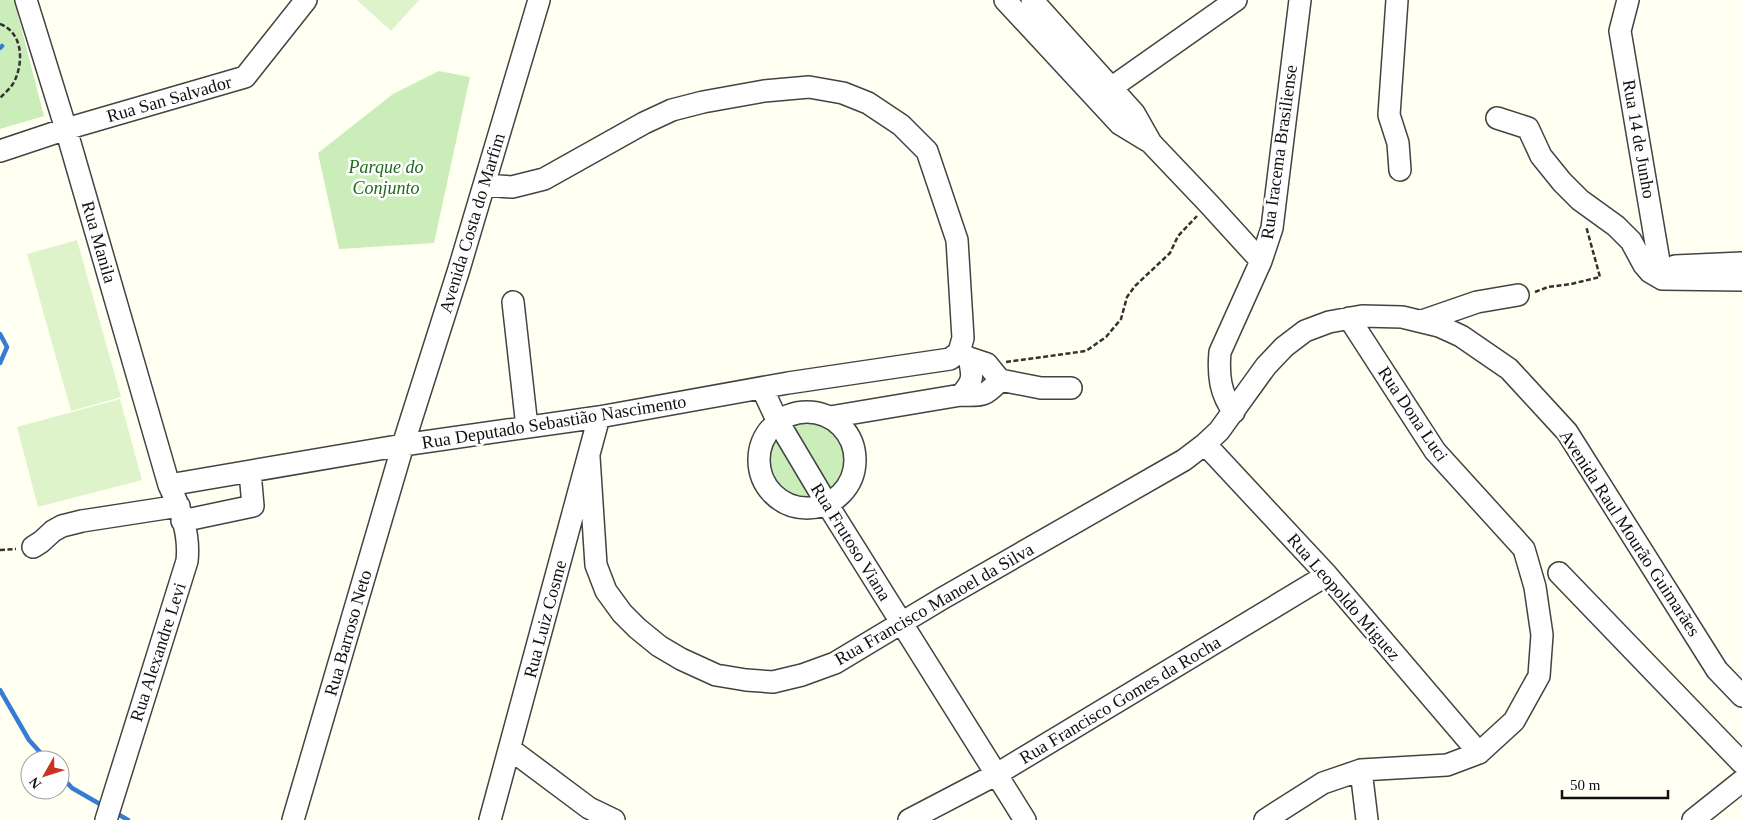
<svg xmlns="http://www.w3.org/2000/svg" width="1742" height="820" font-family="Georgia,serif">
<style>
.green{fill:#cbedb9}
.pitch{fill:#dff3cb}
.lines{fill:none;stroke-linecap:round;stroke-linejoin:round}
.stream{stroke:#367bd5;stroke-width:4.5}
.minor-casing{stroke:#434343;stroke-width:24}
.path{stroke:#323232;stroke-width:2.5;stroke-dasharray:5 2.5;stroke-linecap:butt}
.minor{stroke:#fff;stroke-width:21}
.labels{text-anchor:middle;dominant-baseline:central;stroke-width:5;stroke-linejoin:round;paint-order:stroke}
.street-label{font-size:18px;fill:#101010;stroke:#fff}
.park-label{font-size:18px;font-style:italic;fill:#1e6c1b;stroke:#fff}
</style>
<rect width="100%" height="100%" fill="#fffff2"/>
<path class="green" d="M0,0H14L44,116L0,129Z
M439,71L470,77L434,243L339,249L318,153L393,94Z
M759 460a48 48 0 1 1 96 0a48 48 0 1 1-96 0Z"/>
<path class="pitch" d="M357,0H419L391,31Z
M77,240L121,397L71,411L27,254Z
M120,399L142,480L38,507L17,427Z"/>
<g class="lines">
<path class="stream" d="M0,48L2,46
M0,334L7,347L0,363
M0,690L29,740L47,760
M60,775L72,788L105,807
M114,812L128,820"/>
<g class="minor-casing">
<path id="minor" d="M26,0L66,129L169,485C181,510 190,534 187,561L106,820
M1005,0L1120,124L1148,141
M1032,0L1134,113L1151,143L1209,204L1261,261
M1397,0L1389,115L1398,143L1400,170
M1628,0L1620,31L1662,279
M1101,95L1236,0
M1497,118L1528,128L1541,156L1562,182L1580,200L1616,226L1631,241L1644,265L1650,272L1662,279L1742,280
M0,151L66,129L245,77L306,0
M1675,266L1742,263
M513,302L527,427
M1422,321L1477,302L1518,295
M959,352L969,358C973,376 974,381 961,395
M969,358L987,364L1000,380
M762,388L777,420L827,504L1025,820
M1234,412C1220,394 1218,375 1220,352L1261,261L1272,228L1300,0
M759 460a48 48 0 1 1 96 0a48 48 0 1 1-96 0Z
M830,417L961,395C982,396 986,396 1000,380L1041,388H1071
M1205,444L1327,575L1479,753
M589,457L596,565L606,591L622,613L637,628L659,646L681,659L716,675L746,680L773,682L802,675L835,663L943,598L1184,460L1205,444L1219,431L1266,366L1284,347L1305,331L1329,322L1362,316L1402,317L1439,326L1461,336L1509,369L1567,432L1717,670L1742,696
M169,485L403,445L599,417L788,383L950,359L959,352L963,338L957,240L927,151L901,125L868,103L843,93L809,87L764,91L703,102L672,110L644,123L544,179L512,187L484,185
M182,521L253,506L250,472
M33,547L41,542L53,531L62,526L82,521L179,506
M1559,573L1742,763
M510,749L589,808L614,820
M1361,770L1367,820
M293,820L403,445L459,269L539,0
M490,820L599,417
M909,820L997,774L1327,575
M1265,820L1323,783L1361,770L1447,765L1479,753L1514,721L1539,676L1542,635L1535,587L1524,549L1435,451L1349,318
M1693,820L1742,781"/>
</g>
<path class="path" d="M0,24C22,32 24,60 15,80C12,87 5,93 0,98
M1535,292L1548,287L1571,284L1600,277L1586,226
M1006,362L1086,351L1106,337L1121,319L1127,297L1135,286L1170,253L1178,236L1197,216
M0,550L16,549"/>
<use href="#minor" class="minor"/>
</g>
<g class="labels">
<g class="street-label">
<text transform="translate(169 99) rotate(-16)">Rua San Salvador</text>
<text transform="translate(1639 139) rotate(80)">Rua 14 de Junho</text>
<text transform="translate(1279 152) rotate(-82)">Rua Iracema Brasiliense</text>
<text transform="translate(472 223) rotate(-73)">Avenida Costa do Marfim</text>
<text transform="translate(99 242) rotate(74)">Rua Manila</text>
<text transform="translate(1413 414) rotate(56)">Rua Dona Luci</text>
<text transform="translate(554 422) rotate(-9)">Rua Deputado Sebastião Nascimento</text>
<text transform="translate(1630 533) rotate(57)">Avenida Raul Mourão Guimarães</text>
<text transform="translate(851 542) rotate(58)">Rua Frutoso Viana</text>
<text transform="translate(1344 597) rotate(49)">Rua Leopoldo Miguez</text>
<text transform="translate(934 604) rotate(-30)">Rua Francisco Manoel da Silva</text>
<text transform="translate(545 619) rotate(-75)">Rua Luiz Cosme</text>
<text transform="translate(348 633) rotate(-74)">Rua Barroso Neto</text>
<text transform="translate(158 652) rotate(-72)">Rua Alexandre Levi</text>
<text transform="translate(1120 700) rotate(-31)">Rua Francisco Gomes da Rocha</text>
</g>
<g class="park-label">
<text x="386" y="167">Parque do<tspan x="386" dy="21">Conjunto</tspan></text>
</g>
</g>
<g transform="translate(45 775) rotate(231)"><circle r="24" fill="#ffffff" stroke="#9f9f9f"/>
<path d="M0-4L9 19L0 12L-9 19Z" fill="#c9331f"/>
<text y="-8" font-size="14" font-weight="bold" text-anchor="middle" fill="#101010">N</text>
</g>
<path d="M1562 790v8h106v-8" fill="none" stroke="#101010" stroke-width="2.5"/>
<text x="1570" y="790" font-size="15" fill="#101010" stroke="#ffffff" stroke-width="4" paint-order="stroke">50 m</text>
</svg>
